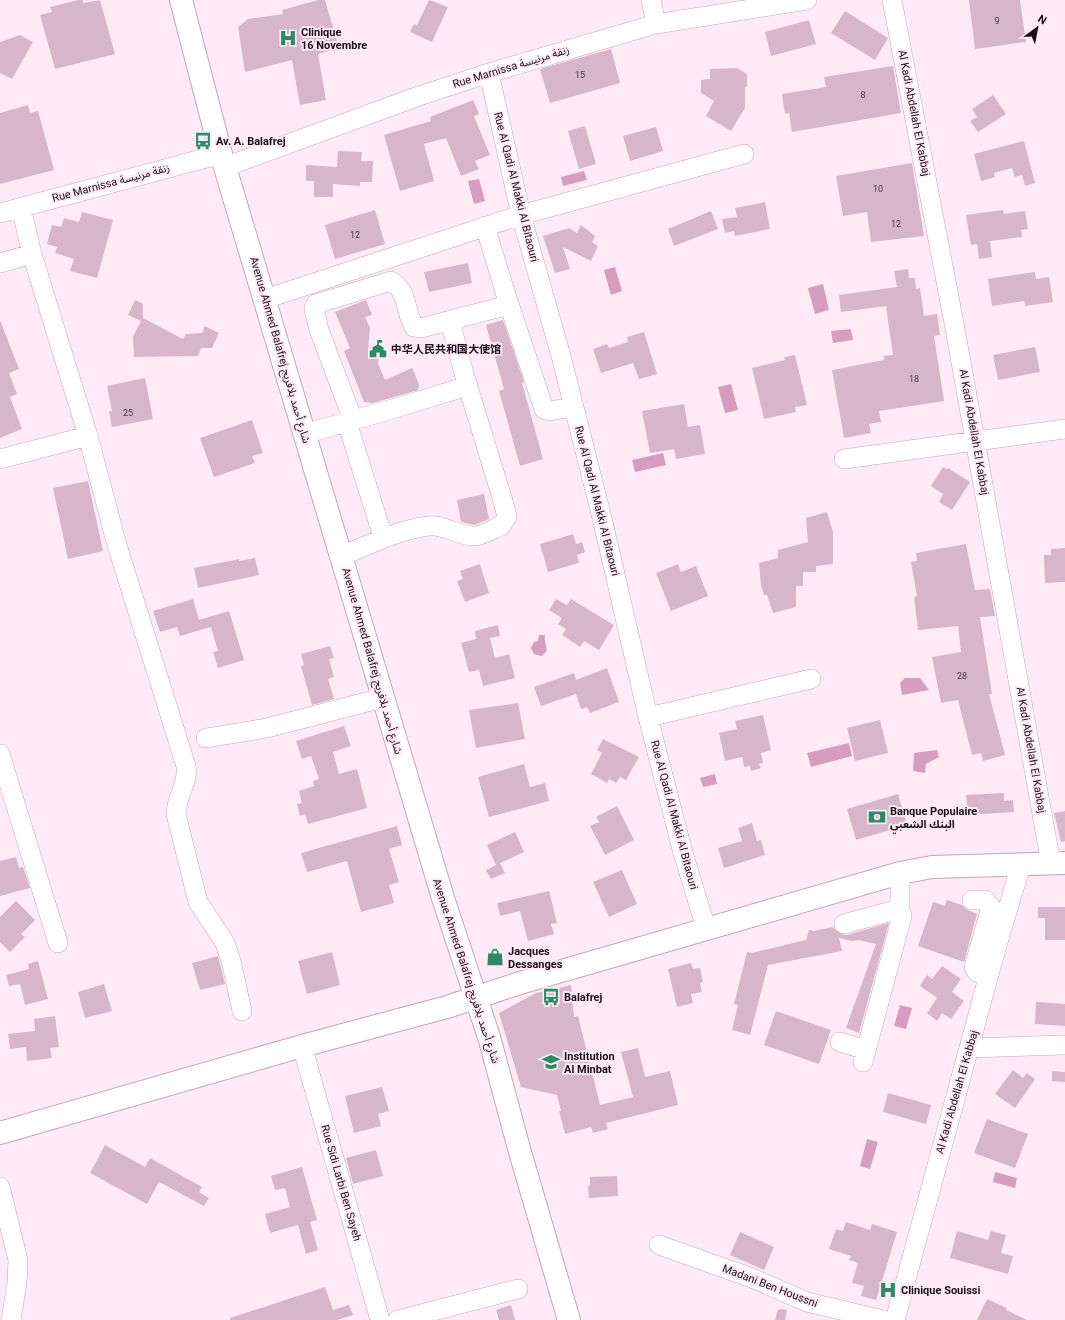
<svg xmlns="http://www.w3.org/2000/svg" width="1065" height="1320" font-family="Roboto,'Noto Sans Arabic','Noto Sans SC',sans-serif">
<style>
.water{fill:#d69dbe}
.building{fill:#d6b6c8}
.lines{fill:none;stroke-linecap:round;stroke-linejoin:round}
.minor-casing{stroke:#c5a5b7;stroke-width:20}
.major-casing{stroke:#c5a5b7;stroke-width:24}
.minor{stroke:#fff;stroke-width:19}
.major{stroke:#fff;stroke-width:22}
.labels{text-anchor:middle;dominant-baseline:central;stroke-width:4;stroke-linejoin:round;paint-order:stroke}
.number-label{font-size:9px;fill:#493942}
.poi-label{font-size:11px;font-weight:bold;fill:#1a0f15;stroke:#ffeaf5;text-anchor:start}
.street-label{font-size:11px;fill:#1a0f15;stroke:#ffeaf5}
</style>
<rect width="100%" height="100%" fill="#ffeaf5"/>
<path class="water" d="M584,171L587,180L563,186L561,177Z
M479,179L485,201L474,204L468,181Z
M615,267L622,291L611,295L604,270Z
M823,284L829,310L815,314L808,288Z
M851,329L853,340L833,343L831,331Z
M731,384L738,410L725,413L718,387Z
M663,453L666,465L635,472L632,460Z
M539,635H545C543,645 552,650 541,656L534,654L531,648L534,642L538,641Z
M905,678H920L929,690L902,695L900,683Z
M849,743L852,756L811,767L807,753Z
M937,750L939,757L926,764L925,773L913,771L914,753Z
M715,774L717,784L703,787L700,778Z
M900,1005L912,1008L906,1029L894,1026Z
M867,1139L878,1142L870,1169L860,1166Z
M995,1172L1017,1178L1015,1188L993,1182Z"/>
<path class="building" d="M78,0H83V3L100,0L115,54L55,69L40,15L52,12L50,7Z
M318,0H325L339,48L318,54L326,100L300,105L292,60L245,72L238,27L248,19L283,14L282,10Z
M429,0L448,7L432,42L410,32L414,24L417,25Z
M969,0H1020L1026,42L975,49Z
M845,11L888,38L875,60L831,33Z
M809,20L816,44L771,56L765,32Z
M20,35L33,42L12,79L0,73V42Z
M611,49L620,83L550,103L540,69Z
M893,66L901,113L792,132L789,113L785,114L782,94L826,87L824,77Z
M737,68L747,74V87H745V108L731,131L706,116L714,101L701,93V80L710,79V69Z
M993,95L1006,114L978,132L970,121L977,117L972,109Z
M473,100L479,114L474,116L490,155L475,161L479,169L461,176L446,138L424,144L434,181L400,191L384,135L431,121L430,117Z
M28,105L30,113L38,111L54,170L0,184V113Z
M585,126L596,164L579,169L568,131Z
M656,127L663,151L630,161L623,136Z
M1024,141L1035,183L1025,186L1022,175L1015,177L1012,168L994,173L995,177L981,181L974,154Z
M338,151L362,152L361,161H373L372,182H360V186L333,184V197H314V181H306V165L337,167Z
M912,163L924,236L871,242L867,212L843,216L836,176Z
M765,202L770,229L735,236L734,231L725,233L722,219L737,217L735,208Z
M375,210L385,244L335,259L325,225Z
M1003,210L1004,214L1025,211L1028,229L1021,230L1022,237L990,241L992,257L979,259L977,244L971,245L966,215Z
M711,211L718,229L674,246L668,229Z
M82,212L113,220L97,278L70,271L74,259L55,253L57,247L47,244L52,225L61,227L64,218L79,222Z
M581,225L595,236L592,242L598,246L591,261L563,247L570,269L555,273L543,236L569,228L577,233Z
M468,263L472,283L429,292L424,272Z
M908,269L909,278H915L916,289L920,288L924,316L937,314L940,335L934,336L944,401L879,411L881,422L869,424L871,433L844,438L832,370L884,360V356L893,355L886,306L841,312L839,295L897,287L894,271Z
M1035,272L1036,279L1049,277L1053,302L1025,306L1024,301L992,306L988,279Z
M135,300L143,304V318L183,339L186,334L202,333L205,326L219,333L212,348H201L198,356L134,357L133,336L141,321L128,315Z
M366,300L372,315L365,317L370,328L368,350L379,351L378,363L385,380L412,368L419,384L418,390L373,403L364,402L344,351L350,348L335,312Z
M0,320L19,369L9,373L17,394L10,397L22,429L0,438Z
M503,320L524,382L522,383L543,459L520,466L499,391L504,389L486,325Z
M644,332L657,374L639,379L633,363L601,373L593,349L607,344L609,348L628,342L627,337Z
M1035,347L1040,372L998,380L993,355Z
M795,355L807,405L795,407L796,412L764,419L752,368L785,360L784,357Z
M145,378L153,419L112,427L109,411H112L107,386Z
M684,404L688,427L700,425L705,454L676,459L674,449L650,453L642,411Z
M252,420L263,453L252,456L255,463L214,477L200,438Z
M943,467L947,469L948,468L970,482L952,510L939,502L943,494L931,486Z
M88,481L103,551L68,559L53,488Z
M484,494L489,519L474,525L461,522L457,500Z
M827,512L833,532V564L816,566V572H803V586H796V607L773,613L767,595H764L761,585L759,563L778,558V550L808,542L806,518Z
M573,534L576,544L582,542L585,552L577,555L579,563L548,572L540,544Z
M966,544L975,590L990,589L995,616L980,617L992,694H989L1005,755L983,761L981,753L972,755L958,700L941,703L932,657L961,652L958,626L918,630L914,597L917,596L911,562L917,561L916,553Z
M1065,548V582L1045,583L1044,555H1051V549Z
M255,558L259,575L198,588L194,568L239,559V561Z
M480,564L489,593L465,602L457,581L463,579L460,571Z
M678,564L681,572L696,566L708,596L671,611L656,573Z
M193,599L199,620L229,611L244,660L218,668L213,652L218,651L211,627L180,636L177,627L160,632L153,611Z
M556,599L567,605L571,599L614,625L599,650L584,641L580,647L562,635L566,629L558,624L562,618L549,610Z
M498,625L500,636L490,638L495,658L509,654L515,678L483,686L479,670L469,672L461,643L476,639L475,631Z
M330,646L334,658L329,659L334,677L328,679L334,699L312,705L301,666L304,665L301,654Z
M607,668L619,702L590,713L587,707L581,709L576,694L541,706L534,687L574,673L576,680Z
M518,703L525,739L476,748L469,710Z
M763,715L771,750L761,753L763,763L759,764L761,768L751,771L750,766L744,767L742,757L725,761L719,733L737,729L735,721Z
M880,720L888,753L855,761L847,728Z
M344,726L351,746L333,752L339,774L357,769L367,808L308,824L305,814L300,816L297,804L302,803L299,791L314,786L313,781L319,779L311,756L302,759L296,741Z
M603,739L639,757L626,780L620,777L616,783L609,779L607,783L591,774L602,753L597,750Z
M524,764L530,787L545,783L549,801L489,817L478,777Z
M1004,793V801L1013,800L1014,812L968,815L966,795Z
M898,794L907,825L856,840L847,809Z
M617,806L634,840L605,855L590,826L599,822L596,817Z
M1065,811V841L1061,842L1054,813Z
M752,823L757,841L761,840L765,855L724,868L718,848L742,841L738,828Z
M397,826L402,845L389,849L399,882L389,885L394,903L361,912L347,861L307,872L301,853Z
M515,832L524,852L496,865L487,845Z
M16,857L19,868L23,867L30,888L0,896V861Z
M500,863L505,873L491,879L486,870Z
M622,870L637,904L609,917L593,882Z
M549,891L557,923L551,924L554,934L528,941L520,911L500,916L497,903Z
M947,900L962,905L966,909L977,914L964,962L918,946L933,902L945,906Z
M16,901L35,920L21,934L25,937L10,952L0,942V917Z
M1038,907H1065V940H1045V918H1038Z
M889,923L859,1033L846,1028L876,944L859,940L852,941L839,938L842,951L768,965L750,1035L732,1030L738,1005L734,1004L747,952L752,953L806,940L809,930L814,931L832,927L841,934L847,935Z
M332,952L340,985L307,994L298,961Z
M218,956L225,984L200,990L192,963Z
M38,961L48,999L25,1005L20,984L9,986L6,975L29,969L28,964Z
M691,963L693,969L700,968L703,982L700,983L702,992L691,994L693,1003L677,1007L668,969Z
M942,966L961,979L952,992L964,1001L951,1019L942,1013L937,1021L927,1013L937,998L920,986L927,975L932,979Z
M104,984L112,1011L85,1018L78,992Z
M571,985L574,1017L578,1016L600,1105L633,1097L621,1052L638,1048L645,1077L670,1071L678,1105L606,1123L608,1129L593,1133L591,1127L565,1134L559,1111H561L557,1095L521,1087L499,1013L536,993Z
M1036,1002L1065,1004V1026L1035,1024Z
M776,1011L831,1030L819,1064L764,1045Z
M55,1016L59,1047L50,1048L52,1058L27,1061L26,1047L10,1049L8,1034L35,1031L34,1019Z
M1013,1070L1023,1078L1027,1073L1035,1079L1015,1108L995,1094Z
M1052,1071L1065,1072V1082L1052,1081Z
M382,1087L389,1111L378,1114L381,1126L354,1133L345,1096Z
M888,1093L931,1105L926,1124L883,1112Z
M987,1119L1028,1134L1015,1168L974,1153Z
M105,1145L145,1167L150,1158L202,1187L199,1192L209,1198L204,1206L159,1182L147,1204L90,1173Z
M376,1150L383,1176L353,1184L346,1158Z
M302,1167L317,1220L310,1222L318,1250L306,1254L298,1225L270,1233L265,1214L290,1207L285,1188L275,1190L271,1176Z
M617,1176L618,1196L589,1198L588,1186H590V1177Z
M846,1222L870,1230L872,1224L897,1232L876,1300L861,1296L864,1286L852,1283L858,1263L849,1260L851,1256L829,1249L836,1229L843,1231Z
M957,1231L988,1240L991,1231L1006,1235L1001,1253L1013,1256L1008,1274L950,1258Z
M740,1232L774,1247L764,1270L730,1255Z
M325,1287L333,1310L349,1305L353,1315L337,1320H230V1318Z
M987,1299L1007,1308L1006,1310L1027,1320H977Z
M511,1305L515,1320H499L496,1310Z
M779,1309L787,1310L785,1320H775L777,1312Z"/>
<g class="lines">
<g class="minor-casing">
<path id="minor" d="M651,0L656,24
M892,0L954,323L1051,864
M489,73L521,215L561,356L602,518L648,717L683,853L706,928
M225,167L419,96L489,73L656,24L807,0
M21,207L32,254L88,436L117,545L186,766C189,782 176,797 176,814L198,902L225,943L231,961L242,1011
M0,213L221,154
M485,226L506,295L544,409L549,411L573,407
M0,263L32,254
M265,299L521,215L744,154
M353,420L319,330L314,309L316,304L391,281C408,290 405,312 414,327L421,328L509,305
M347,422L383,537
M304,434L389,410L468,386
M0,459L88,436
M844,459L1065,429
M341,556C370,545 397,530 428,526C445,524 459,537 475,536C484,535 493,529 501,526L507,517L503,501L465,377L450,321
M648,717L811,679
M206,738L267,728L382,698
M0,754L58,943
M972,900H985L991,907L974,967L977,972L989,975
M899,911L900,905V873
M844,924L895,910L901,913L902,916L863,1062
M840,1042L866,1050
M302,1046L380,1320
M970,1048L1065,1045
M0,1187L18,1260L17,1283L11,1320
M659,1245L752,1278L807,1302L883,1320
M398,1320L518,1289
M895,1320L997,945L1021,865"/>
</g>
<g class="major-casing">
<path id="major" d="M181,0L221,154L443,898L489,1037L520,1152L569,1320
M0,1133L302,1046L447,1007L520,983L900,873L932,867L1065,863"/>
</g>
<use href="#minor" class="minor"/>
<use href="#major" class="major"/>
</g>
<defs>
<g id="hospital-bare" transform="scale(1.38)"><path d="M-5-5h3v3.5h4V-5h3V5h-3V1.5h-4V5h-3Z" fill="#298c66" stroke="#ffeaf5" stroke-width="2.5" paint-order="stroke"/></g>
<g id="bus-bare" transform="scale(1.38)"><path d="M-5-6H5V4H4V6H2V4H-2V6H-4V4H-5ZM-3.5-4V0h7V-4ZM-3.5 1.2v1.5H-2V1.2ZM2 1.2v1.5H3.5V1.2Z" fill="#298c66" stroke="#ffeaf5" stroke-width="2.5" paint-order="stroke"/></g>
<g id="civic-bare" transform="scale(1.38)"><path d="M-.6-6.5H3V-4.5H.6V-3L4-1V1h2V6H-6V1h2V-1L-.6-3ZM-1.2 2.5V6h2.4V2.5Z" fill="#298c66" stroke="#ffeaf5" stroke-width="2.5" paint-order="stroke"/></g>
<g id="bank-bare" transform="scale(1.38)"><path d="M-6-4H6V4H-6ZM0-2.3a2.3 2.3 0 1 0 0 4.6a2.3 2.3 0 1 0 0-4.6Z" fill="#298c66" stroke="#ffeaf5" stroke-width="2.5" paint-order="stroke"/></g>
<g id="shop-bare" transform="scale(1.38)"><path d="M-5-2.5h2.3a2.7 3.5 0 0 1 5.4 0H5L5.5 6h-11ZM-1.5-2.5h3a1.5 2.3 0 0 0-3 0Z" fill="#298c66" stroke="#ffeaf5" stroke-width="2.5" paint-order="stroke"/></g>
<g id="school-bare" transform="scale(1.38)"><path d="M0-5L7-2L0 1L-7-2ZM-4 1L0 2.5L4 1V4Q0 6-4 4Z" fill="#298c66" stroke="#ffeaf5" stroke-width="2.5" paint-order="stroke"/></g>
</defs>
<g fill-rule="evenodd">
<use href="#hospital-bare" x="288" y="38"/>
<use href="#bus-bare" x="203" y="141"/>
<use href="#civic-bare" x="378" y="349"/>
<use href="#bank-bare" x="877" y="817"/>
<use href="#shop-bare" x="495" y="957"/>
<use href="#bus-bare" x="551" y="997"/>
<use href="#school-bare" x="551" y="1062"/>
<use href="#hospital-bare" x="888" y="1290"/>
</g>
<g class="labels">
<g class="number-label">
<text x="997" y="21">9</text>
<text x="580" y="75">15</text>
<text x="863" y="95">8</text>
<text x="878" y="189">10</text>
<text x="896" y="224">12</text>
<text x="355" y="235">12</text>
<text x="914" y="379">18</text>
<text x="128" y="413">25</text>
<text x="962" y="676">28</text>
</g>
<g class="poi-label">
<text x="301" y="32">Clinique<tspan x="301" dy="13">16 Novembre</tspan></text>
<text x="216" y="141">Av. A. Balafrej</text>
<text x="391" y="349">中华人民共和国大使馆</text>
<text x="890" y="811">Banque Populaire<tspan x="890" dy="13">البنك الشعبي</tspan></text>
<text x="508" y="951">Jacques<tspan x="508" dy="13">Dessanges</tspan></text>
<text x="564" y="997">Balafrej</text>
<text x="564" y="1056">Institution<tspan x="564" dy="13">Al Minbat</tspan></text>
<text x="901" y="1290">Clinique Souissi</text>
</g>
<g class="street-label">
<text transform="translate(511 67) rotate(-17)">Rue Marnissa زنقة مرنيسة</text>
<text transform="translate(914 113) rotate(79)">Al Kadi Abdellah El Kabbaj</text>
<text transform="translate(111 183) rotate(-15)">Rue Marnissa زنقة مرنيسة</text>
<text transform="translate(516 187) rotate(76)">Rue Al Qadi Al Makki Al Bitaouri</text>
<text transform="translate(280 350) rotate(74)">Avenue Ahmed Balafrej شارع أحمد بلافريج</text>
<text transform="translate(974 432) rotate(80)">Al Kadi Abdellah El Kabbaj</text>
<text transform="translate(597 501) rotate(76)">Rue Al Qadi Al Makki Al Bitaouri</text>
<text transform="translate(372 661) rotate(74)">Avenue Ahmed Balafrej شارع أحمد بلافريج</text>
<text transform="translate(1031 750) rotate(80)">Al Kadi Abdellah El Kabbaj</text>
<text transform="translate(674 815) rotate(75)">Rue Al Qadi Al Makki Al Bitaouri</text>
<text transform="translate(466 971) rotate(72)">Avenue Ahmed Balafrej شارع أحمد بلافريج</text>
<text transform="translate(957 1092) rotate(-74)">Al Kadi Abdellah El Kabbaj</text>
<text transform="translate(341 1183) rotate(74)">Rue Sidi Larbi Ben Sayeh</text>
<text transform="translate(770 1286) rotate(21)">Madani Ben Houssni</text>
</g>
</g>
<g transform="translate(1037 28) rotate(32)" stroke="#ffeaf5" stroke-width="3" paint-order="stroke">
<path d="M0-3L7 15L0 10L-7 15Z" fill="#1a0f15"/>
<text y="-6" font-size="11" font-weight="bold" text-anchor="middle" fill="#1a0f15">N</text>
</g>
</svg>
